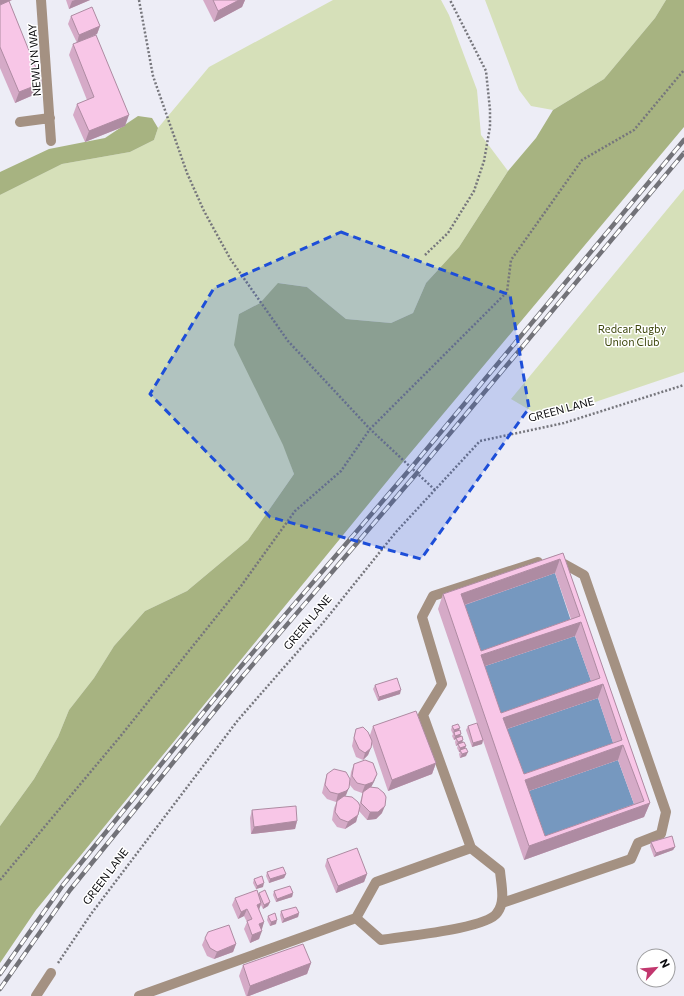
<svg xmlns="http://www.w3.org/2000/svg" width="684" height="996" font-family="Commissioner,sans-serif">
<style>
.green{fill:#d6e0b9}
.forest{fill:#a7b381}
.water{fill:#7698bf}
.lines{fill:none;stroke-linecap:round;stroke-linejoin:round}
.path{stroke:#76767c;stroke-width:2.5;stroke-dasharray:2 2;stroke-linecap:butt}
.minor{stroke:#a49182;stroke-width:10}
.rail-casing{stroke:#727278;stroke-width:4.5}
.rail{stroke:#fff;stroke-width:3;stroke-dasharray:9;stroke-linecap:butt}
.wall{fill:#d5aac7;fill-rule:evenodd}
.shaded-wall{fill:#ae8ba2}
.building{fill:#f8c6e7;stroke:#ae8ba2;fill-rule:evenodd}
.marked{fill:#1d4ed8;fill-opacity:0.2;stroke:#1d4ed8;stroke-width:3;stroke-dasharray:8 5;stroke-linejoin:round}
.labels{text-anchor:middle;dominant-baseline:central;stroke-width:3;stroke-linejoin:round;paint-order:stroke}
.street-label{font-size:11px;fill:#0b0b0e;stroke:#fff}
.park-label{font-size:11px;fill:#3c460b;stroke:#fff}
</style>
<rect width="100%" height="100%" fill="#ededf6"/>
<path class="green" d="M333,0H441L449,15L477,90L481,135L508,171L459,247L426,283L413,313L391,323L346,319L307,287L279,283L260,303L239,314L294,474L248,540L187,591L145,611L114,646L94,678L69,710L58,737L34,779L0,826V195L62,164L130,152L154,140L158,128L209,67Z
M485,0H666L655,18L604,79L553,110L531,106L519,90Z
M684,189V372L545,419L511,399Z"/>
<path class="forest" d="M666,0H684V127L407,457L36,910L0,963V826L34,779L58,737L69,710L94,678L114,646L145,611L187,591L248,540L294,474L283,445L234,345L239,314L260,303L278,283L307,287L346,319L391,323L413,313L426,283L459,247L508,171L536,138L553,110L604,79L655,18Z
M138,116L152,118L158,128L154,140L130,152L62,164L0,195V172L49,149L105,138Z"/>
<path class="water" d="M555,573L574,630L476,665L455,608Z
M575,636L595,692L496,727L476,669Z
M598,698L617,754L519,789L498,732Z
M618,760L638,815L540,850L520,794Z"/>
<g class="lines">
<path class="path" d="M139,0L153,76L187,173L204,211L231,260L288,341L370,429L435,490
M425,255L448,233L474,191L484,161L490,127V110L486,71L450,0
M0,880L119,738L241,586L295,511L341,471L370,429L507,292L511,260L582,160L634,130L684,70
M58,963L91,914L238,720L322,624L396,532L480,441L564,423L684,385"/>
<path class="minor" d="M41,0L51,141
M20,122L50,118
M471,848L423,715L442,684L422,617L433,596L538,562
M502,903L631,859L638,843L661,834L666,812L584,575L557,560
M36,996L51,973
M139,996L356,918L376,882L471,848L500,871C501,884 506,902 497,913C486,929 403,936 381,940L356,918"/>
<g class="rail-casing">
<path id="rail" d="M0,974L63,885L237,671L411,468L684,140
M0,989L70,890L243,676L417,473L684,153"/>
</g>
<use href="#rail" class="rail"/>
</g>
<path class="wall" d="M0,0H12L9,1L38,93L15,103L0,68Z
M66,0H90L69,9Z
M203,0H245L242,7L214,22Z
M71,16L100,26L97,34L77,43L68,24Z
M73,44L125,126L85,142L73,115L77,104L87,100L69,55Z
M563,553L650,803L644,817L524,860L438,609L443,594ZM555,573L571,619L481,651L465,605ZM575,636L591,681L501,713L485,666ZM598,698L613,743L524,774L507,729ZM618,760L634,804L545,836L529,791Z
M375,685L400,694L378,701L373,689Z
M373,726L436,763L432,774L388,791L372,744L368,755L363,760L356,757L352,746L354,736L356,729L370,735Z
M452,726L459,730L462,743L466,746L465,748L466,756L460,758L459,754L460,752H459L457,748L458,745L456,746L455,742L456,739L454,740L452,736L453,734L451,730Z
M468,726L483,740L482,744L472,747L466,730Z
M354,764L377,774L371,787L382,813L376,819L367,820L359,811L356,822L345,829L337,827L332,820L334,808L337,801L336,802L327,799L322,793L325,781L327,774L350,779L351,772ZM349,784L354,790L362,793L363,792L359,806L345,797L346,795Z
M252,810L297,821L295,829L251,834L250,818Z
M651,842L675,847L673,850L654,857L650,846Z
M327,859L367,874L364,882L336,893L325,866Z
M267,872L286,874L284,878L269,883L266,876Z
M254,879L263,887L256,889L253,883Z
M274,891L293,893L292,897L276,902L273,895Z
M259,893L270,902L268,906L263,909L261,905L259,909L264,922L261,930L259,939L250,943L244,929L247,922L244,916L238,919L232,905L235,898L258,894Z
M281,911L299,913L298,917L282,923L280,915Z
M268,916L276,924L270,926L267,920Z
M205,938L236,944L233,952L214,959L207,956L202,945Z
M311,963L307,974L249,996H246L239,976L243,965Z"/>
<path class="shaded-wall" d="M0,0H12L0,5Z
M75,0H90L69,9L72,1Z
M239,0H245L242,7L214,22L218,11Z
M100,26L97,34L77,43L79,35Z
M42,83L38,93L15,103L19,92Z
M129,115L125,126L85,142L89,131Z
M560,559L555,573L455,608L461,594Z
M581,622L575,636L476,669L481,655Z
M603,684L598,698L498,732L503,718Z
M401,690L400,694L378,701L379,697Z
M460,728L458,732H454L453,734L454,730Z
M461,734L460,738H456V739L454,740L455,736Z
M463,740L462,744H458V745L456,746L458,742Z
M483,740L482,744L472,747L473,743Z
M623,745L618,760L520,794L525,780Z
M466,746L464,750H460V752H459L460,748Z
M371,748L368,755L363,760L365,753Z
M468,752L466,756L460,758L462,754Z
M436,763L432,774L388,791L392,780Z
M377,774L374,782L370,789L362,793L365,785Z
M349,788L346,795L343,798L336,802L338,794Z
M650,803L644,817L524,860L529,846Z
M385,806L382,813L376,819L367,820L370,812Z
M358,815L356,822L345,829L348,822Z
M297,821L295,829L251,834L254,827Z
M675,847L673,850L654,857L656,853Z
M286,874L284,878L269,883L270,879Z
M367,874L364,882L336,893L338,886Z
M264,883L263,887L256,889L257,886Z
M293,893L292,897L276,902L277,899Z
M270,902L268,906L263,909L264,905Z
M261,903L259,910L257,905Z
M247,909L244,916L238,919L241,912Z
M299,913L298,917L282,923L284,919Z
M277,920L276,924L270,926L271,922Z
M264,922L262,929L256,932L259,924Z
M262,931L259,939L250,943L252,935Z
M236,944L233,952L214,959L217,952Z
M311,963L307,974L249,996H247L250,986Z"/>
<path class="building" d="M213,0H239L218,11Z
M9,1L42,83L19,92L0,47V5Z
M92,7L100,26L79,35L71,16Z
M96,35L129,115L89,131L77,104L94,97L73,44Z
M563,553L650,803L529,846L443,594ZM560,559L580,616L481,651L461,594ZM581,622L600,678L501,713L481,655ZM603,684L622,740L524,774L503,718ZM623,745L644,801L545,836L525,780Z
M397,678L401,690L379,697L375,685Z
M416,711L436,763L392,780L373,726Z
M477,723L483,740L473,743L468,726Z
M458,724L460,728L454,730L452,726Z
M363,727L368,732L372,741L371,748L365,753L359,749L354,738L356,729Z
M460,730L461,734L455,736L454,732Z
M462,736L463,740L458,742L456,738Z
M464,742L466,746L460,748L458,744Z
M466,748L468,752L462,754L460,750Z
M365,760L373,763L377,774L373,782L365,785L357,783L352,776L354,764Z
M334,769L346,772L350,779L349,788L346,791L338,794L330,792L325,785L327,774Z
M370,787L378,788L384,793L386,797L385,806L378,812H370L361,803L363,792Z
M344,796L352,797L358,802L360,806L358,815L348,822L340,819L335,812L337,801Z
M296,806L297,821L254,827L252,810Z
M672,836L675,847L656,853L651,842Z
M357,848L367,874L338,886L327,859Z
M283,867L286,874L270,879L267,872Z
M262,876L264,883L257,886L254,879Z
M290,886L293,893L277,899L274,891Z
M257,890L261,903L257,905L264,922L259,924L262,931L252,935L247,921L252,919L247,909L241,912L235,898Z
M265,890L270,902L264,905L259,893Z
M296,907L299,913L284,919L281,911Z
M275,913L277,920L271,922L268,916Z
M229,925L236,944L217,952L210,948L205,938L208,932Z
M303,944L311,963L250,986L243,965Z"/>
<path class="marked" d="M341,232L510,295L529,408L421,559L270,517L150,394L214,288Z"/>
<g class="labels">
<g class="street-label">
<text transform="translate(34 60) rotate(-94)">NEWLYN WAY</text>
<text transform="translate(561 409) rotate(-15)">GREEN LANE</text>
<text transform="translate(307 622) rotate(-50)">GREEN LANE</text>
<text transform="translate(105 876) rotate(-53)">GREEN LANE</text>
</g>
<g class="park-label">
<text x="632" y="328">Redcar Rugby<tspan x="632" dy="13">Union Club</tspan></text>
</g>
</g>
<g transform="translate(656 968) rotate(63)"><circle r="19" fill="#ffffff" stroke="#9d9d9f"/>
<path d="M0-3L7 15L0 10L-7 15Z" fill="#c2376e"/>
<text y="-6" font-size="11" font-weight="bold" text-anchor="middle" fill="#0b0b0e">N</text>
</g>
</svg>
